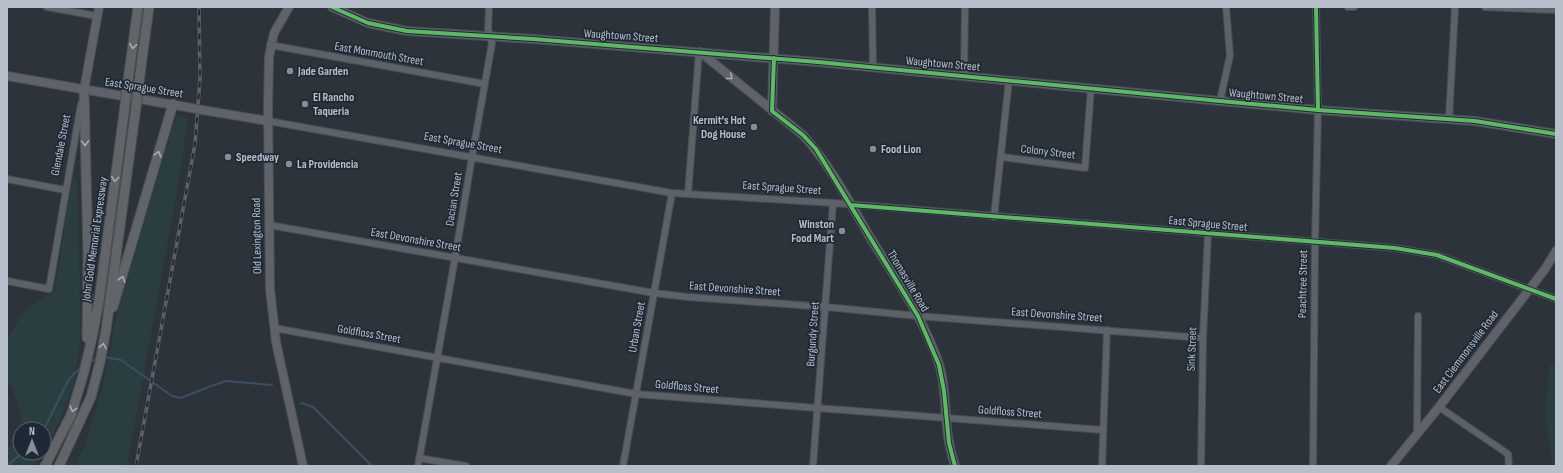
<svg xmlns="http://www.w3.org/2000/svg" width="1563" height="473" font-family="'Sofia Sans Condensed',sans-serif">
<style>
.green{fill:#2a3d40}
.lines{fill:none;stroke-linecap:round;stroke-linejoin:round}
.stream{stroke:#3c4e64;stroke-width:2}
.minor-casing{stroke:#4a4f54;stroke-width:8}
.major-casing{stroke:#4a4f57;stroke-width:10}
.highway-casing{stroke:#494f55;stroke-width:11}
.minor{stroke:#5d6168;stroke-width:6}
.major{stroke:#5f6369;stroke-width:8}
.highway{stroke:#616468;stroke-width:9}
.rail-casing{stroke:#5b6066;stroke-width:3.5}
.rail{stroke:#1f2935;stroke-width:2;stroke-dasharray:6;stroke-linecap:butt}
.major-bridge-casing{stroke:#4a4f57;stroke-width:10;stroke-linecap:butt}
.highway-bridge-casing{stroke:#494f55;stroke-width:11;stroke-linecap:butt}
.major-bridge{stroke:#5f6369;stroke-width:8}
.highway-bridge{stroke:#616468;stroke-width:9}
.cycleway-casing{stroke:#1f2935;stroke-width:6}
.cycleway{stroke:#5cba63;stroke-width:4}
.oneway{stroke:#a6adb6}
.oneway2{stroke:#a5adb7}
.poi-dot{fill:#878e98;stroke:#1f2935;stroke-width:1.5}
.labels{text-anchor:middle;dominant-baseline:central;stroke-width:3.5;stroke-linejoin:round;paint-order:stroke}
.street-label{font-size:12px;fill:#b7bfca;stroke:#1f2935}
.poi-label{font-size:12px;font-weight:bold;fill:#b7bfca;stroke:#1f2935;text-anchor:start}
</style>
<rect width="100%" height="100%" fill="#2d333a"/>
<path class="green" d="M176,116L188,118L177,191L127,466H75L86,442L104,382L116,317Z
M72,178H77L81,335L73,387L60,420L44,449V429H22L19,406L7,378V341L25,309L55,291Z
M1550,364L1556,367V466H1553L1545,414Z
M20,438V453H42L35,466H7V448Z"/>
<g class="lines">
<path class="stream" d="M105,357L121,360L172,396L181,398L211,386L226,381L272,385
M89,362L98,359
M301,403L313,407L372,466
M44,429L69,379L82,366
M7,466L22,453"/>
<g class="minor-casing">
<path id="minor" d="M47,7L97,16
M872,7L873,68
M1348,7H1354
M1485,7L1556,10
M270,45L485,84
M964,76L965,7
M1220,101L1230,55L1226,7
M1449,119L1455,7
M268,121L672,193L833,203L1395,248L1437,255L1556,299
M1002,157L1085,168L1091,88
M7,179L65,190
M688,194L699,52
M994,217L1009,80
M269,225L654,293L688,297L826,307L918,316L1203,338
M7,281L49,289L81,104
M274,328L636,394L1103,430
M1439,407L1508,454L1509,466
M1417,434L1418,316
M419,458L466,466
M418,466L455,258L472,157L492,43L488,29L489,7
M623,466L672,193
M813,466L833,203
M1102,466L1107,330
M1201,466L1203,338L1208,234
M1313,466L1315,242L1318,110L1316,7"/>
</g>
<g class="major-casing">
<path id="major" d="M289,7L274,33L269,57L268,107L270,289L276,342L303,466
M332,7L368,23L407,31L533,39L818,62L1220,101L1318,110L1475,121L1556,134
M700,52L803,135C830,165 850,203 871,239C896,279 924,319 939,364C947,389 944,417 949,442C950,450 953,458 955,466
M7,76L186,107
M84,90L99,7
M202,110L268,121
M772,111L775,7
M1391,466L1439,407L1545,269L1556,251"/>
</g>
<g class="highway-casing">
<path id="highway" d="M128,80L138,7
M139,82L149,7
M84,90L88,255L87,338
M113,307L173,104
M45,466L71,415L84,372L92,338L99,301L124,113
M59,466L91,397L100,362L106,330L135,115"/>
</g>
<use href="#minor" class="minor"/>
<use href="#major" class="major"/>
<use href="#highway" class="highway"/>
<g class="rail-casing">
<path id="rail" d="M136,466L195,144L200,79L199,7"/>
</g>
<use href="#rail" class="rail"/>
<g class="major-bridge-casing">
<path id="major-bridge" d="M186,107L202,110"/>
</g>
<g class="highway-bridge-casing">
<path id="highway-bridge" d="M124,113L128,80
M135,115L139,82"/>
</g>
<use href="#major-bridge" class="major-bridge"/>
<use href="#highway-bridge" class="highway-bridge"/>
<g class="cycleway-casing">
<path id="cycleway" d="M332,7L368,23L407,31L533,39L818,62L1220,101L1318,110L1475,121L1556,134
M1316,7L1318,110
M774,58L772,111L803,135L816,149L918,316L939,365L944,391L949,443L955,466
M851,205L1395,248L1437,255L1556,299"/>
</g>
<use href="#cycleway" class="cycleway"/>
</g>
<defs><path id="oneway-chevron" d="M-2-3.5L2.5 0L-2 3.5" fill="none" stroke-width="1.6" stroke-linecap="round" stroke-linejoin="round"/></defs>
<g class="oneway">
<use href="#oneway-chevron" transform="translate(133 46) rotate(98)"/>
<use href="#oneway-chevron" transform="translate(85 143) rotate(89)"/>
<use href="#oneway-chevron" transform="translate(158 154) rotate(-74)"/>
<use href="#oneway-chevron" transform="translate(115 179) rotate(98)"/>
<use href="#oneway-chevron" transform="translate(122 279) rotate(-73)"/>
<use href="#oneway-chevron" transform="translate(103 346) rotate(-79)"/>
<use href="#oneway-chevron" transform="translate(73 409) rotate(107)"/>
</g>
<use class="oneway2" href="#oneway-chevron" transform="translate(730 77) rotate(39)"/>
<g class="poi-dot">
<circle cx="290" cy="71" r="4"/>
<circle cx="305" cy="104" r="4"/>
<circle cx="754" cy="127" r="4"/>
<circle cx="873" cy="149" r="4"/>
<circle cx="228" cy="157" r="4"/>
<circle cx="289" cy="164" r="4"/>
<circle cx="842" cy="231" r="4"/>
</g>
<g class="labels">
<g class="street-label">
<text transform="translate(621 36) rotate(4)">Waughtown Street</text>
<text transform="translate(379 54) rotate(10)">East Monmouth Street</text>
<text transform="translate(943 64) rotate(5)">Waughtown Street</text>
<text transform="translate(144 88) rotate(9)">East Sprague Street</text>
<text transform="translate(1266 96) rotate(5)">Waughtown Street</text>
<text transform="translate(463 143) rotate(10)">East Sprague Street</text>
<text transform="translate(61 145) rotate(-79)">Glendale Street</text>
<text transform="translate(1048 152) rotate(7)">Colony Street</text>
<text transform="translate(782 188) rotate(4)">East Sprague Street</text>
<text transform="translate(454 199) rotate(-81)">Dacian Street</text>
<text transform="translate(1208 224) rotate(5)">East Sprague Street</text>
<text transform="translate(257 236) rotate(-91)">Old Lexington Road</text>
<text transform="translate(95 239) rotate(-82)">John Gold Memorial Expressway</text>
<text transform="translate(416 240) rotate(10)">East Devonshire Street</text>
<text transform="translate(908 281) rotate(59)">Thomasville Road</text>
<text transform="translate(1303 284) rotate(-89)">Peachtree Street</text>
<text transform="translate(735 289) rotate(4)">East Devonshire Street</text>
<text transform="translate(1057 315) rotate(4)">East Devonshire Street</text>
<text transform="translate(637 327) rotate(-80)">Urban Street</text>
<text transform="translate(369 334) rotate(10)">Goldfloss Street</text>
<text transform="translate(813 334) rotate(-86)">Burgundy Street</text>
<text transform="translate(1192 349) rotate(-88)">Sink Street</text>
<text transform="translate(1466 352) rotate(-53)">East Clemmonsville Road</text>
<text transform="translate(687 387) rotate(5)">Goldfloss Street</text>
<text transform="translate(1010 412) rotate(4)">Goldfloss Street</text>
</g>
<g class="poi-label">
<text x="298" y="71">Jade Garden</text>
<text x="313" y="97">El Rancho<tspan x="313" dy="14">Taqueria</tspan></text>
<text x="746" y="120" text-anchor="end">Kermit's Hot<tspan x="746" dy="14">Dog House</tspan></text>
<text x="881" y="149">Food Lion</text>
<text x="236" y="157">Speedway</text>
<text x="297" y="164">La Providencia</text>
<text x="834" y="224" text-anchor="end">Winston<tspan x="834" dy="14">Food Mart</tspan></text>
</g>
</g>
<rect width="1563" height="473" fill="none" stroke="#b7bfca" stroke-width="16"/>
<g transform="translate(32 441)"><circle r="19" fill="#1f2935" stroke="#5c6571"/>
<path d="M0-3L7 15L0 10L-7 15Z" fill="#878e98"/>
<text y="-6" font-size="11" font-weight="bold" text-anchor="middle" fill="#b7bfca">N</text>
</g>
</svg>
